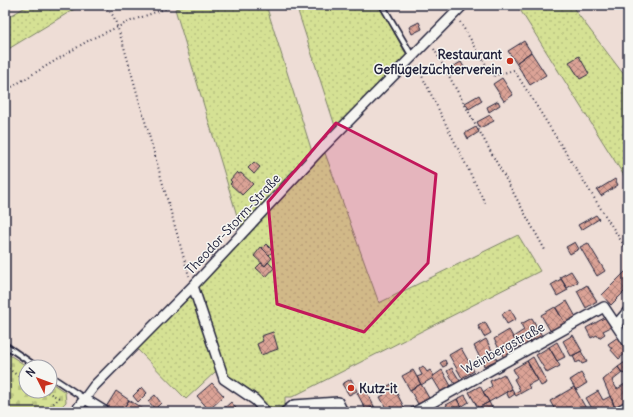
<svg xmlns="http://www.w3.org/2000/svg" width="633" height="417" font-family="Delius,sans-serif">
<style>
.grass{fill:url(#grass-dots);stroke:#7c8268}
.cemetery{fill:url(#cemetery-stones);stroke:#7c8268}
.building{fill:url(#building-cross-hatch);stroke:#22223b}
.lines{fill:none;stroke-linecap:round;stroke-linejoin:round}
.lane-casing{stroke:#22223b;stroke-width:8}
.street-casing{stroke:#22223b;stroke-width:12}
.path{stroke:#22223b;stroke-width:2;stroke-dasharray:1 3;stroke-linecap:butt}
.lane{stroke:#f6f6f2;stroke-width:4.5}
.street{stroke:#f6f6f2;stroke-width:9}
.marked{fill:#c2185b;fill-opacity:0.2;stroke:#c2185b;stroke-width:3;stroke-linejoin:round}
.poi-dot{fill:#c8321e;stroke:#f6f6f2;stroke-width:1.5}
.labels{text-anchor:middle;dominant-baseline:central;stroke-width:3;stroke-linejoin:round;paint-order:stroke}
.poi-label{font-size:13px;font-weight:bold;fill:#22223b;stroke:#f6f6f2;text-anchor:end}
.street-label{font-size:13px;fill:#22223b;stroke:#f6f6f2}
</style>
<defs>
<pattern id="grass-dots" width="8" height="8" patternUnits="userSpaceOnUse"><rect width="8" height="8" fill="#d5e194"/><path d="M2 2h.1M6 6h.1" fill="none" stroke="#b7c180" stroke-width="1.8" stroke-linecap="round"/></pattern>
<pattern id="cemetery-stones" width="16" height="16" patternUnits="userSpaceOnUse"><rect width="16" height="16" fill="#d5e194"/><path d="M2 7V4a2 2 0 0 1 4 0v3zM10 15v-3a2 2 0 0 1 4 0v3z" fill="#b7c180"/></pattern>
<pattern id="building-cross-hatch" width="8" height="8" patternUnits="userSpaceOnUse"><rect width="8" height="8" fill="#dba396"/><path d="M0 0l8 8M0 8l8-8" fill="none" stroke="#b1847c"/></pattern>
</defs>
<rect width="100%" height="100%" fill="#eeddd6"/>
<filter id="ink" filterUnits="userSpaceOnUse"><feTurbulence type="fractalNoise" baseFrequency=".025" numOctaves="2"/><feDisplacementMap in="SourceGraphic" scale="8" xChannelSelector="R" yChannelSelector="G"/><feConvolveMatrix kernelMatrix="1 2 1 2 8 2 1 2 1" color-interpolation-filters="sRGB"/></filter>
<g filter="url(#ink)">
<path class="grass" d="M29,5H81L5,51V19Z
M188,5H266L313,155L241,229L175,9Z
M296,5H379L406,54L405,59L336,129Z
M517,5H571L628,80V182Z
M325,153L379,303L518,235L540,271L292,397H285V409L281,412H272L254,392L229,378L227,370L215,372L186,399L136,348L186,299Z"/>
<path class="cemetery" d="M5,352L28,367H26V391H50V382L65,392L66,402L56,412H5Z"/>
<path class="building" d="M419,22L422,29L412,34L409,27Z
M524,41L531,52L516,63L508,51Z
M531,52L546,75L530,85L516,63Z
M579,56L589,74L580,79L569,62Z
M461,62L465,69L451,76L447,70Z
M502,78L513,95L504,101L493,84Z
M479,95L482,101L469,109L465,103Z
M498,101L500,105L489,112L487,107Z
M490,115L494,121L480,128L477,122Z
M476,127L479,132L468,139L465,133Z
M254,162L260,167L254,174L248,168Z
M237,172L239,174L241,173L253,184L242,195L230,184L232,182L230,180Z
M615,179L618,185L601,196L597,190Z
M596,215L599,219L581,230L578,225Z
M575,242L579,249L570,254L566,247Z
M588,243L605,271L597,276L580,247Z
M266,244L273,251L269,255L262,248Z
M261,247L272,258L265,266L254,256Z
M268,262L274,268L266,277L256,268L261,263L265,266Z
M628,269V288L611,305L602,295Z
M571,271L578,282L567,288L560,277Z
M561,279L568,290L557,296L551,285Z
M587,285L597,301L586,308L577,291Z
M567,301L576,317L565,323L556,308Z
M555,307L565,323L551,332L541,315Z
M510,309L516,319L507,324L502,314Z
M606,317L611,327L603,331L605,334L599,338L597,335L591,338L586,328Z
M532,318L542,336L520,349L513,337L524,330L521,324Z
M485,322L491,333L484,337L478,326Z
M509,330L520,349L504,358L494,339Z
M273,332L278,349L261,355L257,344L263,341L261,336Z
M573,335L582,351L571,356L563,341Z
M618,337L628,351L619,359L610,349H612L608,344Z
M486,339L497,360L484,366L474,346Z
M557,342L565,357L557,361L549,347Z
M549,347L560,366L547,373L536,355Z
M461,348L474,371L462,378L449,355Z
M581,351L587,362L582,364L580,361L576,363L573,356Z
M533,357L547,383L541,386L527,361Z
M445,360L447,365L443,367L440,363Z
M628,360V371L623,374L618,367Z
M527,361L538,380L528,385L530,388L516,396L514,393L520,390L514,379L517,377L513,369Z
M423,366L427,372L430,370L434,376L432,377L433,378L421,385L417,377L422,375L419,369Z
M618,367L622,373L612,381L617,389L625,384L628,389V401L615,408L603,380Z
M452,368L460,381L455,384L447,371Z
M413,370L421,384L410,390L402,376Z
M442,370L451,386L441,392L432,377Z
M581,373L587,383L576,390L570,380Z
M504,374L512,389L489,402L483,392L492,386L490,381Z
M351,379L357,391L349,395L342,384Z
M212,383L224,396L209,410L197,396Z
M392,384L406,411L405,412H393L390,406L386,408L380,397L384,395L381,389Z
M421,384L429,398L418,404L410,390Z
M480,386L489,402L478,408L469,392Z
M142,387L147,393L138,402L133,396Z
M574,387L588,412H572L569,407L565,412H556L550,401Z
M365,389L374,406L366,410L357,393Z
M512,389L515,394L509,398L506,392Z
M116,391L129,400L121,412H114L106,407Z
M598,391L603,400L611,396L615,408L608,412H594L586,398Z
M155,395L161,403L155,409L148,401Z
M465,395L469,402L461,407L457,399Z
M457,399L464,412H450L446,405Z
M129,400L143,409L141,412H121Z
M231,402L239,412H220Z
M489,402L492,408L482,412L480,407Z
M374,406L377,412H362L367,410Z
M333,407L335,412H323Z"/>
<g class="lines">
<g class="lane-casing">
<path id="lane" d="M382,5L412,56
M5,345L37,367
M50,376L85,399"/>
</g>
<g class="street-casing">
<path id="street" d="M193,286L224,379L255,400L266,412
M616,325L628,311
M85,399L106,412
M75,412L94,386L193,286L320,150L463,5
M285,412L294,405L338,402L343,412
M415,412L604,307L628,343
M616,412L628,406"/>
</g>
<path class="path" d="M105,5L114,17L124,47L189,276
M460,22L493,76L514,70L628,252
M434,49L545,250
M417,66L485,203
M5,91L91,39L131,21L175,5
M5,366L26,382
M45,412L59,398L45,391"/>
<use href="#lane" class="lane"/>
<use href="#street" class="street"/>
</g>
</g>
<path class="marked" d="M336,123L436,174L428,263L364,332L277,304L268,202Z"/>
<g class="poi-dot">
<circle cx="510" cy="61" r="4"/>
<circle cx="351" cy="388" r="4"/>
</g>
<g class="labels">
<g class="poi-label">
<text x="502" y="54">Restaurant<tspan x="502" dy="15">Geflügelzüchterverein</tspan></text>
<text x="359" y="388" text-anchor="start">Kutz-it</text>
</g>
<g class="street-label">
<text transform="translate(233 224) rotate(-47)">Theodor-Storm-Straße</text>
<text transform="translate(503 348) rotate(-29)">Weinbergstraße</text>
</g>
</g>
<rect width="633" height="417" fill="none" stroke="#f6f6f2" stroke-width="20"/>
<rect x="10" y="10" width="613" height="397" fill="none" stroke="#22223b" stroke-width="1.5" filter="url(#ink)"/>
<g transform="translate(38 379) rotate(312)"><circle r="19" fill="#f6f6f2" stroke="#a1a1a9"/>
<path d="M0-3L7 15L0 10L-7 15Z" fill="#c8321e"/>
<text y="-6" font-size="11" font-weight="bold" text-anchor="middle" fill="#22223b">N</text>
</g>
</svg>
